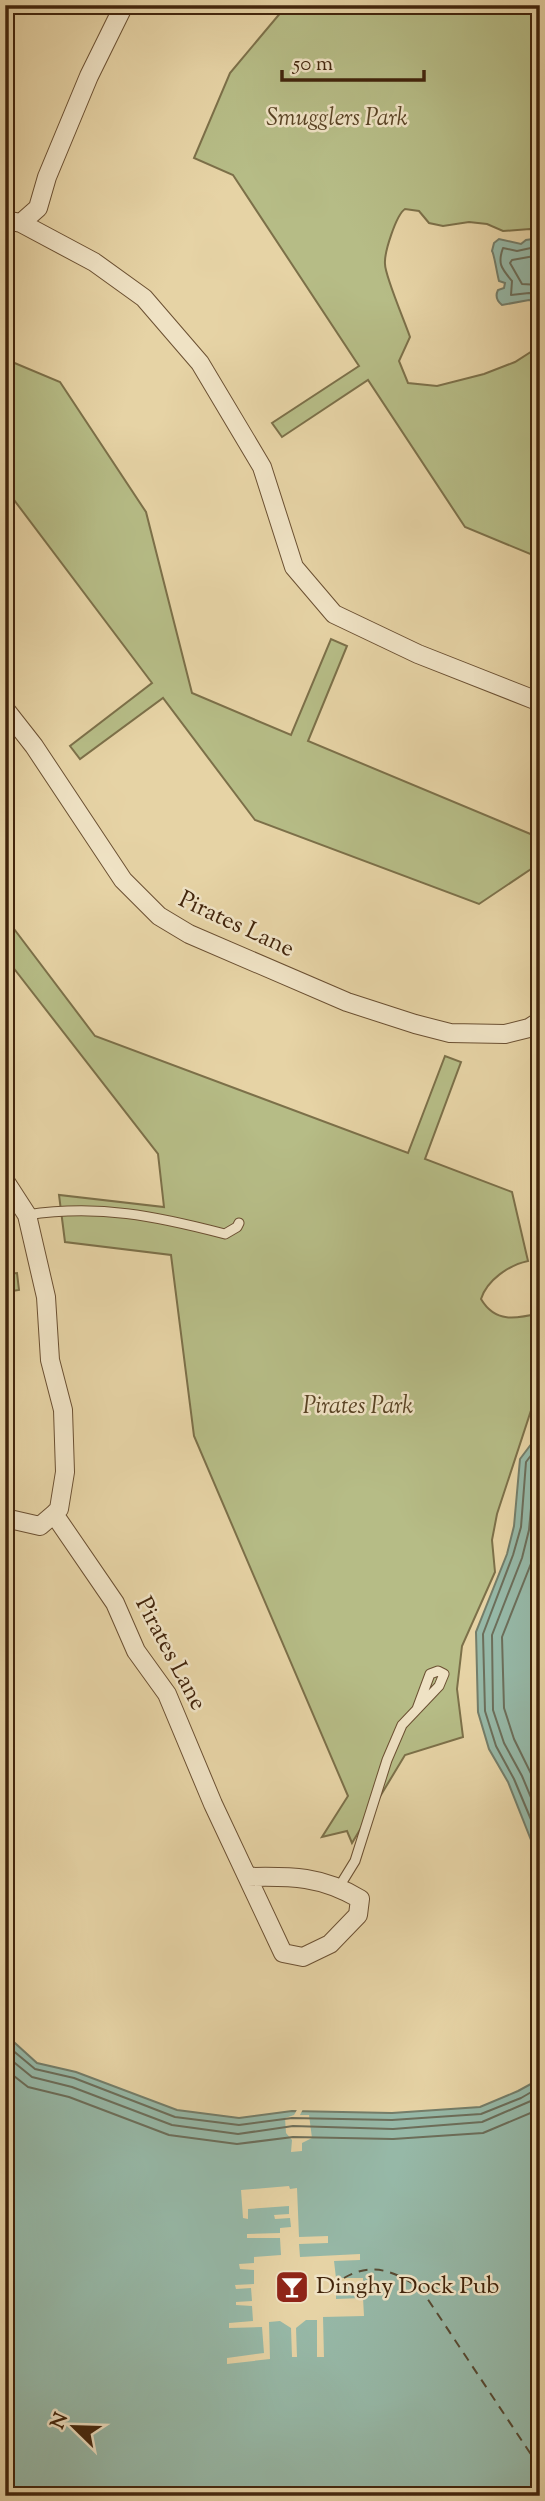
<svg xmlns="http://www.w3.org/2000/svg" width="545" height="2501" font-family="'Sorts Mill Goudy',serif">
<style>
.green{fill:#b6bc86;stroke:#7c7049;stroke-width:2}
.water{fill:#96b8a7;stroke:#747d69;stroke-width:2}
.pier{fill:#e6d3a5}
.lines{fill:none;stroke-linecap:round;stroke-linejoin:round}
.shore{stroke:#6c6e5a;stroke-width:2}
.ferry{stroke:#574a33;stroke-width:2;stroke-dasharray:9 7;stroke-linecap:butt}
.service-casing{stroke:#6b5032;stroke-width:11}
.minor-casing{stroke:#6b5032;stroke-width:20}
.service{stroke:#efe2c4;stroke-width:9}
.minor{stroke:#efe2c4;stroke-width:18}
.labels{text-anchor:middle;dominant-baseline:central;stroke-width:5;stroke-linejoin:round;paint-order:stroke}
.park-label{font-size:24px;font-style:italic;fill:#594324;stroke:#efe2c4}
.street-label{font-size:24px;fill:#42250c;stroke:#efe2c4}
.poi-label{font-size:24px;fill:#42250c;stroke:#efe2c4;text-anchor:start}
</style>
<rect width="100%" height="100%" fill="#e6d3a5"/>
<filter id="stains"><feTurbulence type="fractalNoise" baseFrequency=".00286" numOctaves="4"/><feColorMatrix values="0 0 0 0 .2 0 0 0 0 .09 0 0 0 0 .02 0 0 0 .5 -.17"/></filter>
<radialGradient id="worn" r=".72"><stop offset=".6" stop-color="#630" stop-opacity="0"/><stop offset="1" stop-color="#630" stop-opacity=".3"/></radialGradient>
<path class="green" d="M287,5H540V231L530,229L503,231L487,224L469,222L443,226L429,223L419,211L405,209C396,215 384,253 385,264C385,276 405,322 410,337L399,361L408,383L437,386L484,374L515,362L540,346V558L465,527L368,380L282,437L272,423L359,366L233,175L194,158L230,73Z
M5,359L60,382L146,512L192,693L291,735L331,639L347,646L308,741L540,838V863L479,904L255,820L163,698L80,759L70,746L152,683L5,488Z
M5,917L95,1036L408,1153L445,1056L461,1062L425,1159L512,1192L528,1261C509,1265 487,1280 481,1299C495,1323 516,1319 540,1313V1383L497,1514L492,1540L495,1572L462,1646L457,1689L463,1737L405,1755L352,1843L347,1831L322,1837L348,1796L194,1436L171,1255L65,1242L59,1195L164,1207L158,1154L5,957Z
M17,1273L19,1290L5,1292V1274Z"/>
<path class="water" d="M540,238V302L529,300L502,305C497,301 495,296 498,290L504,288L505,283L499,281C497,274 494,253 492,251L494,243L499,239L521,244L526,240Z
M540,1351V1851L533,1845L508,1782L489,1749L478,1712L476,1632L507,1554L514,1526L520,1459L532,1443L535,1372Z
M5,2034L37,2063L76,2072L177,2110L239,2118L292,2111L392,2113L480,2107L518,2091L540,2079V2496H5Z"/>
<path class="pier" d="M298,2108L303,2109L300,2115H309L312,2138L302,2143V2151L291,2152L292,2140L286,2133L285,2118L294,2115Z
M289,2186L290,2189L297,2188L299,2237L328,2236V2243L299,2244L300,2257L360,2254V2260L334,2261L336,2278H363V2284L336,2286V2299L363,2298L364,2316L323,2317L324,2357H317V2320H306L296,2328L297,2357H292L291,2328L280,2321L269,2322L270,2359L227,2364V2358L264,2353L262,2327L229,2328V2323L253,2321L252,2306L236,2305V2302L252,2301L251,2288L236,2289L235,2285L254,2284V2270L240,2269L239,2264L254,2263V2257L281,2255L280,2238H247V2234L280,2233V2228L291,2227L290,2218L275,2219L274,2215L289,2214V2206L248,2209V2219L243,2218L241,2190Z"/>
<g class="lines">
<path class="shore" d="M540,246L517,251L503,248C497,264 502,269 512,281L511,295L529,293L540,295
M540,255L512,260L510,263L522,284L540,285
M540,1433L538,1446L526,1462L521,1527L513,1555L483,1634L485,1711L496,1746L514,1779L540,1841
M540,1459L535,1465L529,1530L522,1558L492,1635L493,1710L504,1743L522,1776L540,1819
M540,1530L532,1561L502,1637L504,1708L514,1739L540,1792
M5,2044L35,2069L74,2078L175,2117L239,2125L292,2118L392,2120L481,2114L521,2098L540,2087
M5,2055L32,2077L72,2087L172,2125L238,2134L293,2126L393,2129L482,2122L540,2097
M5,2069L28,2087L69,2097L169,2135L237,2144L293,2137L393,2139L483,2133L540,2109"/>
<path class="ferry" d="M344,2278C373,2261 396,2272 421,2289L540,2468"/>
<g class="service-casing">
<path id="service" d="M27,1215C98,1204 156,1216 225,1234L237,1227L239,1223
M339,1887L355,1861L387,1760L402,1725L439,1686L444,1674L438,1671L430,1674L417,1709"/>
</g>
<g class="minor-casing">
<path id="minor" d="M5,220L21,223L94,262L144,298L200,363L262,467L294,567L334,614L418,654L540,702
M21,223L38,208L47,177L89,76L124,5
M5,709L34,746L123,880L159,916L189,934L347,1002L415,1024L450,1033L505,1034L529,1028L540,1021
M5,1181L27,1215L46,1297L50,1360L63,1410L65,1472L59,1509L54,1514
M5,1518L40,1526L54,1514L115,1603L136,1651L167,1694L213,1804L283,1953L303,1957L330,1944L358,1915L360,1899C321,1876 292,1876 248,1877"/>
</g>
<use href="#service" class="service"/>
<use href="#minor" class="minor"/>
</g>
<defs>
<g id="bar-square" transform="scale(1.75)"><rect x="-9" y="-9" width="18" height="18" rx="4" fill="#8f2418" stroke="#efe2c4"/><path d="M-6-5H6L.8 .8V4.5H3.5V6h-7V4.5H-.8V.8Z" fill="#fff"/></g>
</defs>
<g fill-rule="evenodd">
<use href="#bar-square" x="292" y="2287"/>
</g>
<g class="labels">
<g class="park-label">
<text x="337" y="119">Smugglers Park</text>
<text x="358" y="1407">Pirates Park</text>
</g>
<g class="street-label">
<text transform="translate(236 925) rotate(25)">Pirates Lane</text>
<text transform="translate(170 1654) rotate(62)">Pirates Lane</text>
</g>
<g class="poi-label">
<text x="316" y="2287">Dinghy Dock Pub</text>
</g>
</g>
<rect width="545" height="2501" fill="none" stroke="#e6d3a5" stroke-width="28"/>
<rect x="7" y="7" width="531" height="2487" fill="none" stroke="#42250c" stroke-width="3.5"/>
<rect x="14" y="14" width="517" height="2473" fill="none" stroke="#42250c" stroke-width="2"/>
<g transform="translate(74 2427) rotate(293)" stroke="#efe2c4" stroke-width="5" paint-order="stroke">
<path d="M0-5L12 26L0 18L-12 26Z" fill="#42250c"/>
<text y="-10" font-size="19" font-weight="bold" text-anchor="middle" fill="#42250c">N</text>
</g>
<path d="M282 70v10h142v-10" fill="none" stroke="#42250c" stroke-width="3.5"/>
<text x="293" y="70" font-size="21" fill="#42250c" stroke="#efe2c4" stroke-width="5" paint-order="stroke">50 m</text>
<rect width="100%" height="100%" filter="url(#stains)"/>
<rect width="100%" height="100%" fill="url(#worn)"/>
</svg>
